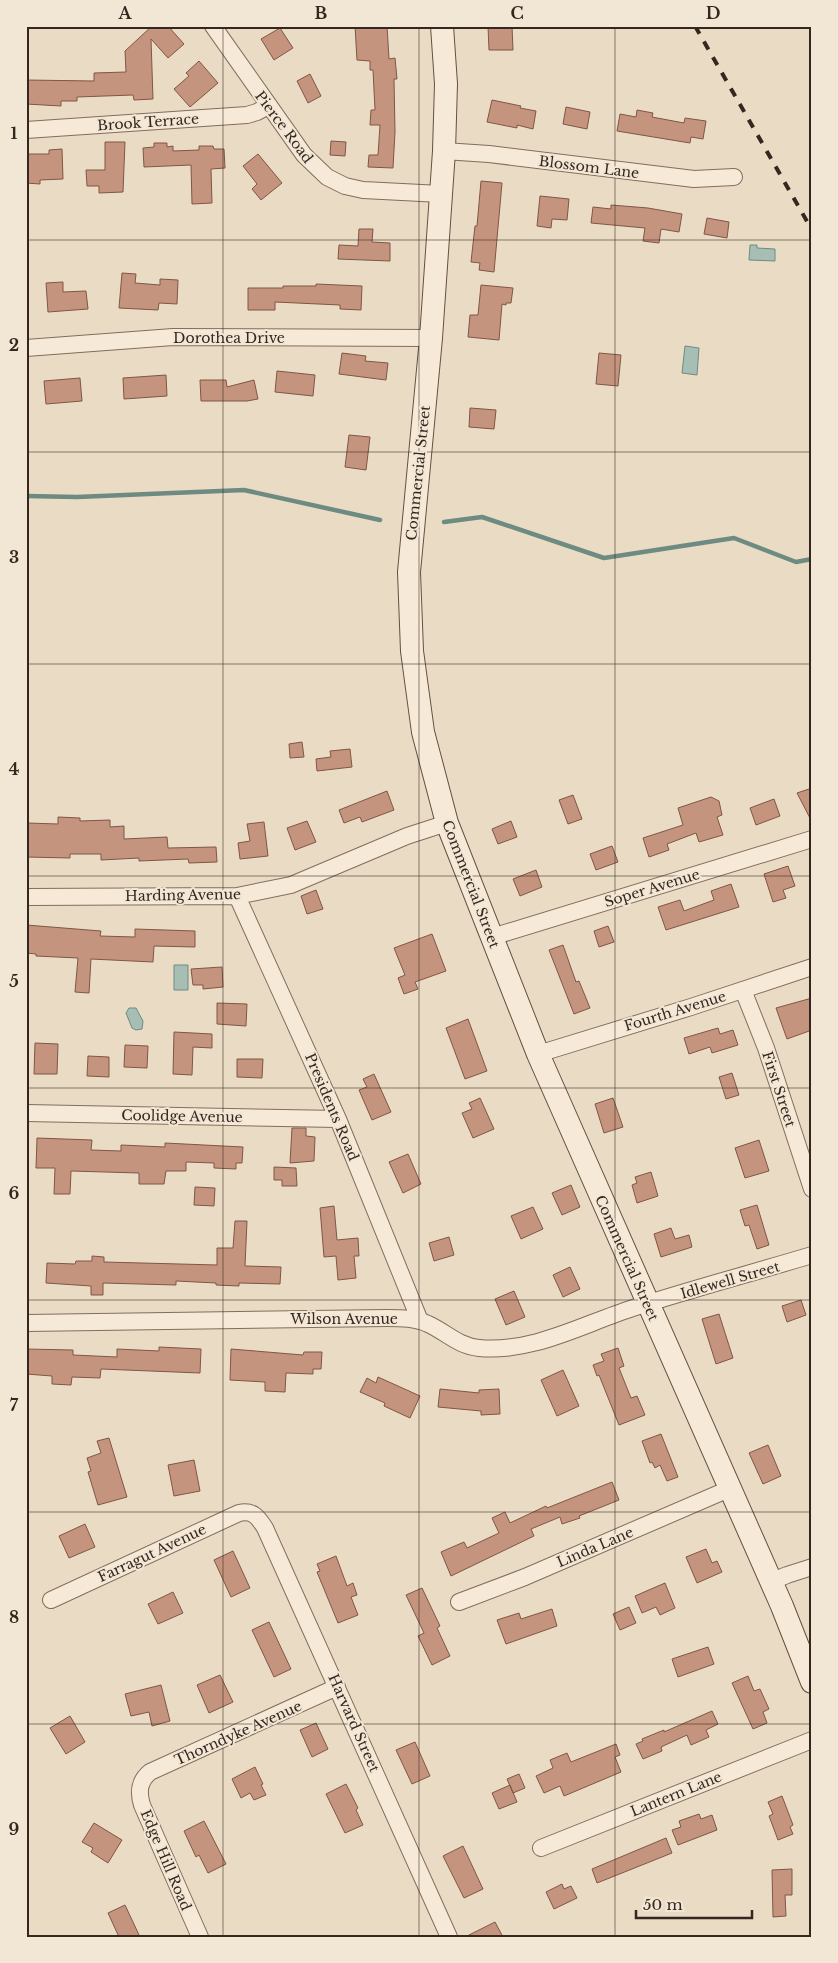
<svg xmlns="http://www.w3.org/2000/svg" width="838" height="1963" font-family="'Libre Baskerville',serif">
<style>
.water{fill:#a6beb4;stroke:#6e8b81}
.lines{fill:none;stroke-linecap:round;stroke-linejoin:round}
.stream{stroke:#6e8b81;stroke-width:4.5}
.building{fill:#c5947e;stroke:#805644}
.minor-casing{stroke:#836d5c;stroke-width:18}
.secondary-casing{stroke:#654f40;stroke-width:24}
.minor{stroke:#f6e9d7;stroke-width:16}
.secondary{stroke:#f6e9d7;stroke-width:22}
.rail{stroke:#35271f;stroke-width:4;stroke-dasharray:9 9;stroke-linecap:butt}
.grid{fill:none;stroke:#35271f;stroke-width:1;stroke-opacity:0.55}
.labels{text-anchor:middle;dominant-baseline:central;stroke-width:4;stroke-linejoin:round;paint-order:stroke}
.street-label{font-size:14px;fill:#35271f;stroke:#f2e6d4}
.neatline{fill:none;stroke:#35271f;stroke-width:2}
.grid-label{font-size:16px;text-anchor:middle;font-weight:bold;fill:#35271f}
</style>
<rect width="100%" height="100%" fill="#eadbc5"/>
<path class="water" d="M750,245H757V248L775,249V261L749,260Z
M685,346L699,348L697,375L682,373Z
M174,965H188V990H174Z
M129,1008H136L143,1021L142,1029L136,1030L132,1028L126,1013Z"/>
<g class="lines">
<path class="stream" d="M26,496L77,497L244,490L380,520
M444,522L482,517L604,558L734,538L796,562L812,559"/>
</g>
<path class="building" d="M152,26H168L184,44L168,58L151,39L153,99L134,100L133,95L77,97V101H61V106L26,104V80L94,81V73L126,72L125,51Z
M355,26H387L389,59L395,58L397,79H394L395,132L393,168L368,167L369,155H378L380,125H370L371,110H375L373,70H370V61L357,60Z
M488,26H512L513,50H489Z
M280,28L293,48L274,60L261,39Z
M199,61L218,83L190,107L174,89L189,76L186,73Z
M310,74L321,96L308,103L297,81Z
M492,100L521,106L520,108L536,111L533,129L517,125V128L487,122Z
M566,107L590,112L587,129L563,124Z
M637,110L653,113L652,117L684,123L685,118L706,121L703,139L691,137L690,143L617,131L620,114L636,117Z
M331,141L346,142L345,156L330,155Z
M105,142H125L123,192L99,193V186H87L86,170H105Z
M154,143H167V147L173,146V151L199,150V146H213L214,149H224L225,168L211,169L212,203L192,204L191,165L144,167L143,148L154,147Z
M62,149L63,179L40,180V184L26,183V154H49V150Z
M258,154L282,183L261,200L252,189L257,184L243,166Z
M481,181L502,183L494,272L479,270L480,263L471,262L475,226H477Z
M540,196L569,199L567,220L552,219L551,228L537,226Z
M611,205L648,208L682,214L679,232L661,229L659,243L643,241L645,228L591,223L593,207L611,209Z
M707,218L729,222L727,238L704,234Z
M359,229H373L372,242L390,243V261L338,259L339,245L358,246Z
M122,273L136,274L135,283L160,285V279L178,280L177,304L159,303L158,310L119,308Z
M63,282V292L86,291L88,309L48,312L46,283Z
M316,284L362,286L361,310L340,309V305L275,302V310H248V288H283V286H316Z
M481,285L513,288L511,303H506V305L502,304L499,340L468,337L470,315H478Z
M342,353L366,356L365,361L388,363L386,380L339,374Z
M599,353L621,355L618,386L596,384Z
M277,371L315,375L313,396L275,392Z
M166,375L167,396L124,399L123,378Z
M80,378L82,401L46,404L44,381Z
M200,380H226L227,387L254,380L258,399L247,401H201Z
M470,408L496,410L494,429L469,427Z
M349,435L370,437L366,470L345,467Z
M302,742L304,757L290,758L289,744Z
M350,749L352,767L317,771L316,759L331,757L330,751Z
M812,788V822L797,793Z
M387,791L394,810L362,822L360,817L344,823L339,810Z
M573,795L582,819L568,824L559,800Z
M711,797L719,801L722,815L717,817L723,835L699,842L696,833L667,844L669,850L649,857L643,838L683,825L678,808Z
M774,799L780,816L756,825L750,808Z
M58,817L80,818V821L110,820V827L124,826V839L167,837L168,848L216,847L217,862L189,863L188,859L139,861V858L101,860V854H70V858L26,857L27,823L58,824Z
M307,821L316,842L295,850L287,828Z
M511,821L517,837L498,844L492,829Z
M264,822L268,856L240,859L238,843L250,841L247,824Z
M612,846L618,862L596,870L590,854Z
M788,866L795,886L783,890L786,898L773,902L764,874Z
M536,870L542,887L520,896L513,879Z
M731,884L739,907L666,930L658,907L680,900L684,911L714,900L711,891Z
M316,890L323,909L307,914L301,896Z
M26,925L101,931L100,936L135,937V929L195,931V947L154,946L153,962L91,959L89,993L75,992L78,958L36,956V954L26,953Z
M608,926L614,942L599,947L594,931Z
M432,934L446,971L415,982L418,989L404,994L398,978L405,975L394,948Z
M563,945L576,982L579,981L590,1008L574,1014L549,950Z
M222,967L223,987L203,989V985H193L191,969Z
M812,998V1030L787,1039L776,1008Z
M217,1003L247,1004L246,1026L217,1024Z
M468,1019L487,1071L465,1079L446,1028Z
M718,1028L720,1034L733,1030L738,1045L712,1053L710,1047L689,1054L684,1038Z
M174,1032L212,1034V1048L193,1047L192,1075L173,1074Z
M35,1043L58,1044L57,1074H34Z
M125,1045L148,1046L147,1068L124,1067Z
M88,1056L109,1057V1077L87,1076Z
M237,1059H263L262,1078L237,1077Z
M732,1073L739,1095L726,1099L719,1077Z
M374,1074L391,1112L372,1120L359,1090L367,1087L363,1079Z
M480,1098L494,1129L473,1138L462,1113L472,1109L469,1103Z
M613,1098L623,1127L604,1133L595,1104Z
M292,1128H306V1136L315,1137L314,1161L290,1163Z
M37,1138L92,1140L91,1150L121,1151V1145L165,1147V1143L243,1147L242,1163H236V1169L214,1168V1163L186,1162V1171H166L164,1184H139V1173L71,1171L70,1194H54L55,1168H36Z
M759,1140L769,1171L745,1178L735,1148Z
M408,1154L421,1184L403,1193L389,1162Z
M274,1167L296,1168L297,1186H282V1180H274Z
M651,1172L658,1196L637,1203L632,1185L637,1183L635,1177Z
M571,1185L580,1207L562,1215L552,1193Z
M195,1187L215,1188L214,1206L194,1205Z
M757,1205L769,1245L757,1249L749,1225L745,1226L740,1210Z
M334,1206L337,1240L358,1238L359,1256H354L356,1278L338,1280L336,1256L324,1257L320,1208Z
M533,1207L543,1229L521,1239L511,1216Z
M235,1221H247L245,1266L281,1267L280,1284L239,1283V1286L216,1285V1283L176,1281V1285L103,1283V1295H91V1286L46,1283L47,1263L75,1264L76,1261H92V1256L104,1257V1262L217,1265V1248H233Z
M671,1228L675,1239L689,1235L692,1247L661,1257L654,1234Z
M449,1237L454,1255L434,1261L429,1243Z
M570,1267L580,1289L563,1297L553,1275Z
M514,1291L525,1317L506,1325L495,1299Z
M801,1300L806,1315L787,1322L782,1306Z
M719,1314L733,1358L716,1364L702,1319Z
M159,1347L201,1349L200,1373L101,1369L100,1378L72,1377L71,1385L52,1384V1376L26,1374V1349L73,1350V1355L117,1357V1349L159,1351Z
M618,1348L624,1366L619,1368L631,1398L637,1396L645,1415L619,1425L599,1375L597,1376L593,1365L604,1361L601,1354Z
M231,1349L303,1355L304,1352H322L321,1369H313V1374L286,1373L285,1392L265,1391V1382L230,1380Z
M563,1370L579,1406L557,1416L541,1380Z
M378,1377L420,1396L410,1418L384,1406L385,1403L360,1392L367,1378L376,1383Z
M440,1389L479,1393V1390L499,1389L500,1414L481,1415V1411L438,1407Z
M661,1434L678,1477L667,1481L660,1465L655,1468L652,1462L650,1463L642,1441Z
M109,1438L127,1497L98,1505L88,1472L91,1471L87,1458L101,1453L97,1441Z
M768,1445L781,1476L763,1484L749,1453Z
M194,1460L200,1491L174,1496L168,1465Z
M612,1482L619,1500L579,1516L580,1518L562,1524L560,1517L531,1529L534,1536L451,1576L441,1552L464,1542L467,1548L499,1533L492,1518L505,1512L510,1523L546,1506L547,1508Z
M85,1524L95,1547L69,1558L59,1536Z
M706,1549L712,1563L717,1561L722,1572L697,1583L686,1557Z
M233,1551L250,1588L231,1597L214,1560Z
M336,1556L347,1586L353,1583L357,1595L351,1597L358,1615L338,1623L317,1572L320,1571L317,1564Z
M665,1583L675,1608L660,1615L656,1607L642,1613L635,1596Z
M422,1588L440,1626L437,1628L450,1656L432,1665L418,1636L424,1633L406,1595Z
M173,1592L183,1613L158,1624L148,1604Z
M629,1607L636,1623L620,1630L613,1614Z
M552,1609L557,1626L506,1644L497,1620L519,1613L521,1619Z
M269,1622L291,1669L274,1677L252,1630Z
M708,1647L714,1664L678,1677L672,1659Z
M220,1675L233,1702L209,1713L197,1685Z
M748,1676L754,1691L760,1689L769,1709L763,1712L767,1723L753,1729L732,1683Z
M161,1685L170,1721L152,1726L149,1712L131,1716L125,1694Z
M712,1711L718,1724L706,1730L709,1737L691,1745L687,1735L661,1747L662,1751L643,1759L636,1744L643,1741L642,1739L664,1730V1732Z
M70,1716L85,1742L66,1754L50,1728Z
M316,1723L328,1749L312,1757L300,1730Z
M415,1742L430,1776L412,1784L396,1750Z
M616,1744L620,1755L615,1757L621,1772L564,1796L560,1786L544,1793L536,1776L553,1768L550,1760L567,1753L571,1762Z
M255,1767L263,1784L261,1785L266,1795L254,1800L250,1793L241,1798L232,1779Z
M519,1774L525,1788L513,1793L507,1779Z
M346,1784L358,1808L356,1810L363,1825L345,1833L326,1794Z
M510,1785L517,1802L499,1809L492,1793Z
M782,1796L793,1825L790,1827L793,1834L778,1840L769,1816L773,1814L768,1802Z
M699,1814L701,1819L712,1815L717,1830L678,1845L672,1830L681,1827L679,1821Z
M204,1821L226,1864L208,1873L199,1855L196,1857L184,1831Z
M94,1823L122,1840L108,1863L91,1852L93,1848L82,1842Z
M666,1838L672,1853L597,1883L592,1869Z
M463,1846L483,1889L464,1898L443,1856Z
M792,1869V1895H785L786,1916L773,1917L772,1870Z
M562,1884L564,1889L571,1886L577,1898L554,1909L546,1892Z
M125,1905L140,1937H119L108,1913Z
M495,1922L503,1937H465Z"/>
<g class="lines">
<g class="minor-casing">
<path id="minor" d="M213,26L304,155L327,177L345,186L363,190L441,194
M26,130L247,115L257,112L268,106
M444,151L489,154L694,179L734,177
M26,348L173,337L431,338
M237,896L338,1119L420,1321
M26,897L237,896L291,885L407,836L447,823
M492,937L812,839
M743,990L766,1048L812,1189
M538,1054L691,1007L812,967
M26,1113L338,1119
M26,1323L387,1318C401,1318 416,1318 428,1324C446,1332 458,1346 479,1348C533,1353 583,1324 633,1308C692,1289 752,1273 812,1255
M770,1582L787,1575L812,1567
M51,1600L239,1513C253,1510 258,1517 265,1528L449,1937
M459,1602L525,1577L729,1489
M541,1848L812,1740
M200,1937L142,1805C138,1792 139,1781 150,1772L337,1687"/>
</g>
<g class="secondary-casing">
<path id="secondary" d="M442,26L446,84L444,151L431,338L409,572L412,651L423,732L447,823L538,1054L782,1606L812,1682"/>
</g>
<use href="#minor" class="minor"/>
<use href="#secondary" class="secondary"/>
<path class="rail" d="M695,26L812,230"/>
</g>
<path class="grid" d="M223,26V1937M419,26V1937M615,26V1937M26,240H812M26,452H812M26,664H812M26,876H812M26,1088H812M26,1300H812M26,1512H812M26,1724H812"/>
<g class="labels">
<g class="street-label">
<text transform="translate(148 122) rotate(-4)">Brook Terrace</text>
<text transform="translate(284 127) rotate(53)">Pierce Road</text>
<text transform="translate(589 167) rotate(7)">Blossom Lane</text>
<text x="229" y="338">Dorothea Drive</text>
<text transform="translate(418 473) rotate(-84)">Commercial Street</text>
<text transform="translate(471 884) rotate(69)">Commercial Street</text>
<text transform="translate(652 888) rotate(-17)">Soper Avenue</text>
<text transform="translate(183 895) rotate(-1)">Harding Avenue</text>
<text transform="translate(675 1011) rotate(-17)">Fourth Avenue</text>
<text transform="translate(779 1089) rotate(72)">First Street</text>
<text transform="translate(332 1107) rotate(67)">Presidents Road</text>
<text transform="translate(182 1116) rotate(1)">Coolidge Avenue</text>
<text transform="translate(627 1258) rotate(66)">Commercial Street</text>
<text transform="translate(730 1280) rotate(-16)">Idlewell Street</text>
<text x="344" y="1319">Wilson Avenue</text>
<text transform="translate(595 1547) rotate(-23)">Linda Lane</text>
<text transform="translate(152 1553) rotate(-25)">Farragut Avenue</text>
<text transform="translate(354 1723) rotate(66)">Harvard Street</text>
<text transform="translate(238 1733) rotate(-24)">Thorndyke Avenue</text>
<text transform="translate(676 1794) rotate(-22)">Lantern Lane</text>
<text transform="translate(166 1860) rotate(67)">Edge Hill Road</text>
</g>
</g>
<rect width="838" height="1963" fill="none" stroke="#f2e6d4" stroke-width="55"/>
<path d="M636 1910v8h116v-8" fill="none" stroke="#35271f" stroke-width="2.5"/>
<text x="643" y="1910" font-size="15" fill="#35271f" stroke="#f2e6d4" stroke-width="4" paint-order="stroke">50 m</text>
<rect x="28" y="28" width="782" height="1908" class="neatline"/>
<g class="grid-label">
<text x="125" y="19">A</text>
<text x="321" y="19">B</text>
<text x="517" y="19">C</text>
<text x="713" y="19">D</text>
<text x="14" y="139">1</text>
<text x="14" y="351">2</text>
<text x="14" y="563">3</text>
<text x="14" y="775">4</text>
<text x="14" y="987">5</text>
<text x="14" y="1199">6</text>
<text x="14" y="1411">7</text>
<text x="14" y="1623">8</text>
<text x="14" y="1835">9</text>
</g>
</svg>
